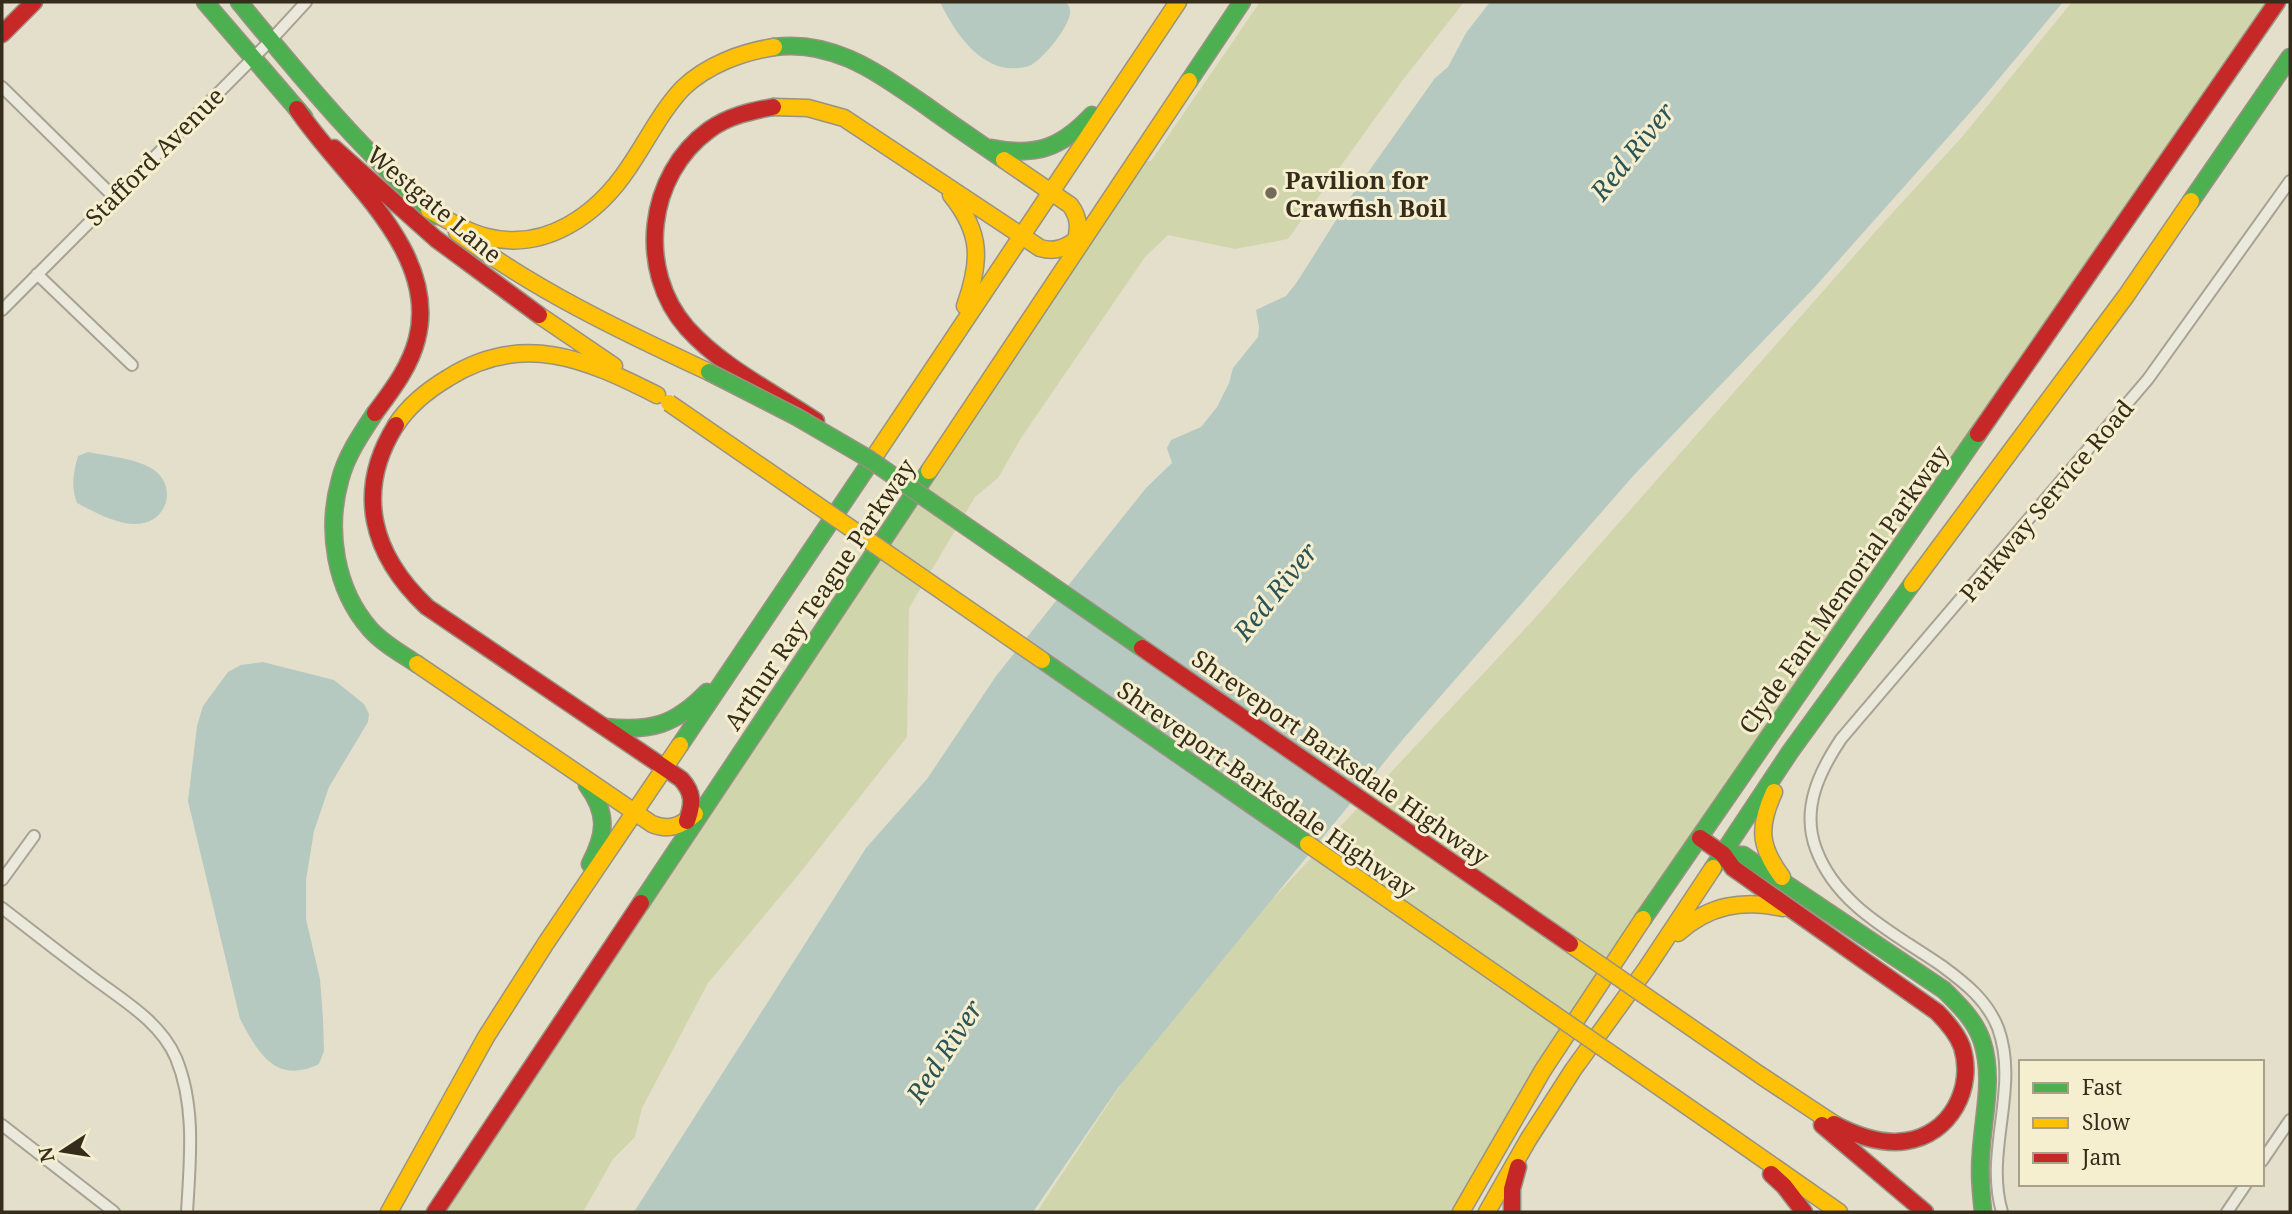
<svg xmlns="http://www.w3.org/2000/svg" width="2292" height="1214" font-family="'Noto Serif',serif">
<style>
.green{fill:#d0d5ac}
.water{fill:#b6c9c0}
.lines{fill:none;stroke-linecap:round;stroke-linejoin:round}
.street-casing{stroke:#a8a294;stroke-width:14}
.fast-casing{stroke:#989283;stroke-width:19}
.slow-casing{stroke:#989283;stroke-width:19}
.jam-casing{stroke:#989283;stroke-width:19}
.street{stroke:#ebe8dc;stroke-width:10}
.fast{stroke:#4caf50;stroke-width:16}
.slow{stroke:#ffc107;stroke-width:16}
.jam{stroke:#c62828;stroke-width:16}
.fast-bridge-casing{stroke:#989283;stroke-width:19;stroke-linecap:butt}
.slow-bridge-casing{stroke:#989283;stroke-width:19;stroke-linecap:butt}
.jam-bridge-casing{stroke:#989283;stroke-width:19;stroke-linecap:butt}
.fast-bridge{stroke:#4caf50;stroke-width:16}
.slow-bridge{stroke:#ffc107;stroke-width:16}
.jam-bridge{stroke:#c62828;stroke-width:16}
.poi-dot{fill:#736b59;stroke:#f6efcf;stroke-width:2.5}
.labels{text-anchor:middle;dominant-baseline:central;stroke-width:6;stroke-linejoin:round;paint-order:stroke}
.street-label{font-size:24px;fill:#362c1c;stroke:#f6efcf}
.poi-label{font-size:24px;font-weight:bold;fill:#362c1c;stroke:#f6efcf;text-anchor:start}
.water-label{font-size:26px;font-style:italic;fill:#2b5457;stroke:#f6efcf}
</style>
<rect width="100%" height="100%" fill="#e4dfca"/>
<path class="green" d="M1260,2H1464L1402,81L1288,239L1235,249L1168,235L1145,257L1021,438L998,478L975,497L909,608L907,737L799,874L708,983L642,1108L635,1137L613,1159L583,1212H443L1081,254L1146,161H1151Z
M2072,2H2269L1612,954L1507,1114L1453,1212H1037L1122,1083L1269,903L1535,618L1884,222L1962,137Z"/>
<path class="water" d="M940,2H1065C1068,5 1070,6 1070,11C1072,24 1041,62 1029,66C985,79 956,35 940,2Z
M1490,2H2063L1982,99L1814,288L1634,475L1404,738L1118,1088L1033,1212H634L866,848L927,779L996,676L1146,488L1172,463L1167,448L1171,440L1201,427L1217,407L1229,383L1233,368L1258,337L1259,327L1256,310L1286,296L1297,282L1352,195L1435,78L1448,67L1466,33Z
M88,452C107,456 133,458 151,468C180,485 167,526 133,524C114,523 94,512 77,503C71,487 73,473 78,456Z
M263,662L334,680L364,704L369,714L368,722L329,787L314,831L306,880V919L320,979L323,1019L324,1051L319,1064C276,1085 258,1053 240,1019L188,801L197,726L203,706L228,672L241,665Z"/>
<g class="lines">
<g class="street-casing">
<path id="street" d="M2,87L114,197
M37,274L132,365
M2,310L271,40L306,2
M2,880L34,836
M2,908C32,931 61,954 92,977C122,1000 160,1021 176,1058C196,1106 190,1161 187,1212
M2,1125L114,1212
M2262,1161L2290,1120
M2002,1212C1984,1151 2020,1088 1998,1028C1987,1000 1965,983 1942,966C1894,933 1837,906 1816,849C1801,809 1819,772 1841,739L2148,379L2290,181
M2227,1212L2246,1184"/>
</g>
<g class="fast-casing">
<path id="fast" d="M205,2L304,117
M239,2C301,77 362,152 437,216
M774,47C834,39 879,74 925,105C951,124 978,142 1004,160
M1189,81L1242,2
M991,148C1036,157 1061,148 1092,115
M2191,201L2290,57
M375,413C361,434 346,456 340,480C326,530 335,589 370,629C382,643 402,654 417,664
M605,727C651,732 675,725 707,692
M680,745L876,454
M587,785C608,814 606,833 590,864
M1723,854L1743,855L1944,990C1959,1005 1975,1020 1982,1041C1994,1078 1983,1116 1981,1153C1979,1173 1981,1192 1983,1212
M1713,868L1790,752L1912,584
M641,903L929,471
M1643,919L1978,434"/>
</g>
<g class="slow-casing">
<path id="slow" d="M773,107L808,108L844,118L1040,248C1056,253 1067,247 1080,237
M1004,160L1070,205C1080,218 1079,229 1075,244
M951,195C982,233 981,261 965,306
M429,210C448,220 466,232 487,237C546,252 598,214 629,167C647,141 661,111 683,88C707,65 742,52 774,47
M457,232C535,290 621,331 709,372
M539,315L614,366
M396,425C409,405 428,390 448,378C522,331 586,359 657,395
M876,454L1178,2
M929,471L1189,81
M1912,584L2126,296L2191,201
M417,664L652,824C669,831 681,826 695,814
M1774,792C1758,827 1759,846 1782,877
M1678,933C1709,905 1743,899 1783,908
M1760,1075L1834,1124
M1720,1129L1839,1212
M389,1212L486,1037L546,943L680,745
M1461,1212L1543,1070L1643,919
M1487,1212L1528,1140L1573,1070L1646,969L1713,868"/>
</g>
<g class="jam-casing">
<path id="jam" d="M2,34L34,2
M773,107C751,111 728,116 709,130C647,175 636,270 687,328C722,367 773,392 816,421
M297,109C341,176 440,250 417,339C410,367 392,390 375,413
M334,148L436,239L539,315
M396,425C354,492 372,555 427,607L681,779C694,793 693,804 687,821
M1978,434L2277,2
M1700,838L1723,854L1733,868L1937,1012C1947,1022 1957,1033 1962,1047C1975,1088 1950,1135 1906,1141C1881,1145 1855,1135 1834,1124
M1822,1125L1925,1212
M1771,1174L1784,1186L1804,1212
M435,1212L641,903
M1512,1212V1189L1518,1167"/>
</g>
<use href="#street" class="street"/>
<use href="#fast" class="fast"/>
<use href="#slow" class="slow"/>
<use href="#jam" class="jam"/>
<g class="fast-bridge-casing">
<path id="fast-bridge" d="M709,372L797,417L869,459L1142,648
M1042,660L1308,844"/>
</g>
<g class="slow-bridge-casing">
<path id="slow-bridge" d="M669,403L1042,660
M1308,844L1720,1129
M1570,944L1760,1075"/>
</g>
<g class="jam-bridge-casing">
<path id="jam-bridge" d="M1142,648L1570,944"/>
</g>
<use href="#fast-bridge" class="fast-bridge"/>
<use href="#slow-bridge" class="slow-bridge"/>
<use href="#jam-bridge" class="jam-bridge"/>
</g>
<circle class="poi-dot" cx="1271" cy="193" r="7"/>
<g class="labels">
<g class="street-label">
<text transform="translate(154 156) rotate(-45)">Stafford Avenue</text>
<text transform="translate(435 204) rotate(40)">Westgate Lane</text>
<text transform="translate(2046 500) rotate(-50)">Parkway Service Road</text>
<text transform="translate(1843 589) rotate(-55)">Clyde Fant Memorial Parkway</text>
<text transform="translate(819 594) rotate(-56)">Arthur Ray Teague Parkway</text>
<text transform="translate(1341 757) rotate(35)">Shreveport Barksdale Highway</text>
<text transform="translate(1267 789) rotate(35)">Shreveport-Barksdale Highway</text>
</g>
<g class="poi-label">
<text x="1285" y="179">Pavilion for<tspan x="1285" dy="28">Crawfish Boil</tspan></text>
</g>
<g class="water-label">
<text transform="translate(1632 151) rotate(-51)">Red River</text>
<text transform="translate(1275 591) rotate(-51)">Red River</text>
<text transform="translate(944 1051) rotate(-57)">Red River</text>
</g>
</g>
<rect width="2292" height="1214" fill="none" stroke="#362c1c" stroke-width="7"/>
<rect x="2019" y="1060" width="245" height="126" fill="#f6efcf" stroke="#a9a187" stroke-width="2"/>
<rect x="2033" y="1083" width="35" height="10" fill="#4caf50" stroke="#a9a187" stroke-width="2"/>
<text x="2082" y="1095" font-size="21" fill="#362c1c">Fast</text>
<rect x="2033" y="1118" width="35" height="10" fill="#ffc107" stroke="#a9a187" stroke-width="2"/>
<text x="2082" y="1130" font-size="21" fill="#362c1c">Slow</text>
<rect x="2033" y="1153" width="35" height="10" fill="#c62828" stroke="#a9a187" stroke-width="2"/>
<text x="2082" y="1165" font-size="21" fill="#362c1c">Jam</text>
<g transform="translate(63 1151) rotate(258)" stroke="#f6efcf" stroke-width="5" paint-order="stroke">
<path d="M0-5L12 26L0 18L-12 26Z" fill="#362c1c"/>
<text y="-10" font-size="19" font-weight="bold" text-anchor="middle" fill="#362c1c">N</text>
</g>
</svg>
